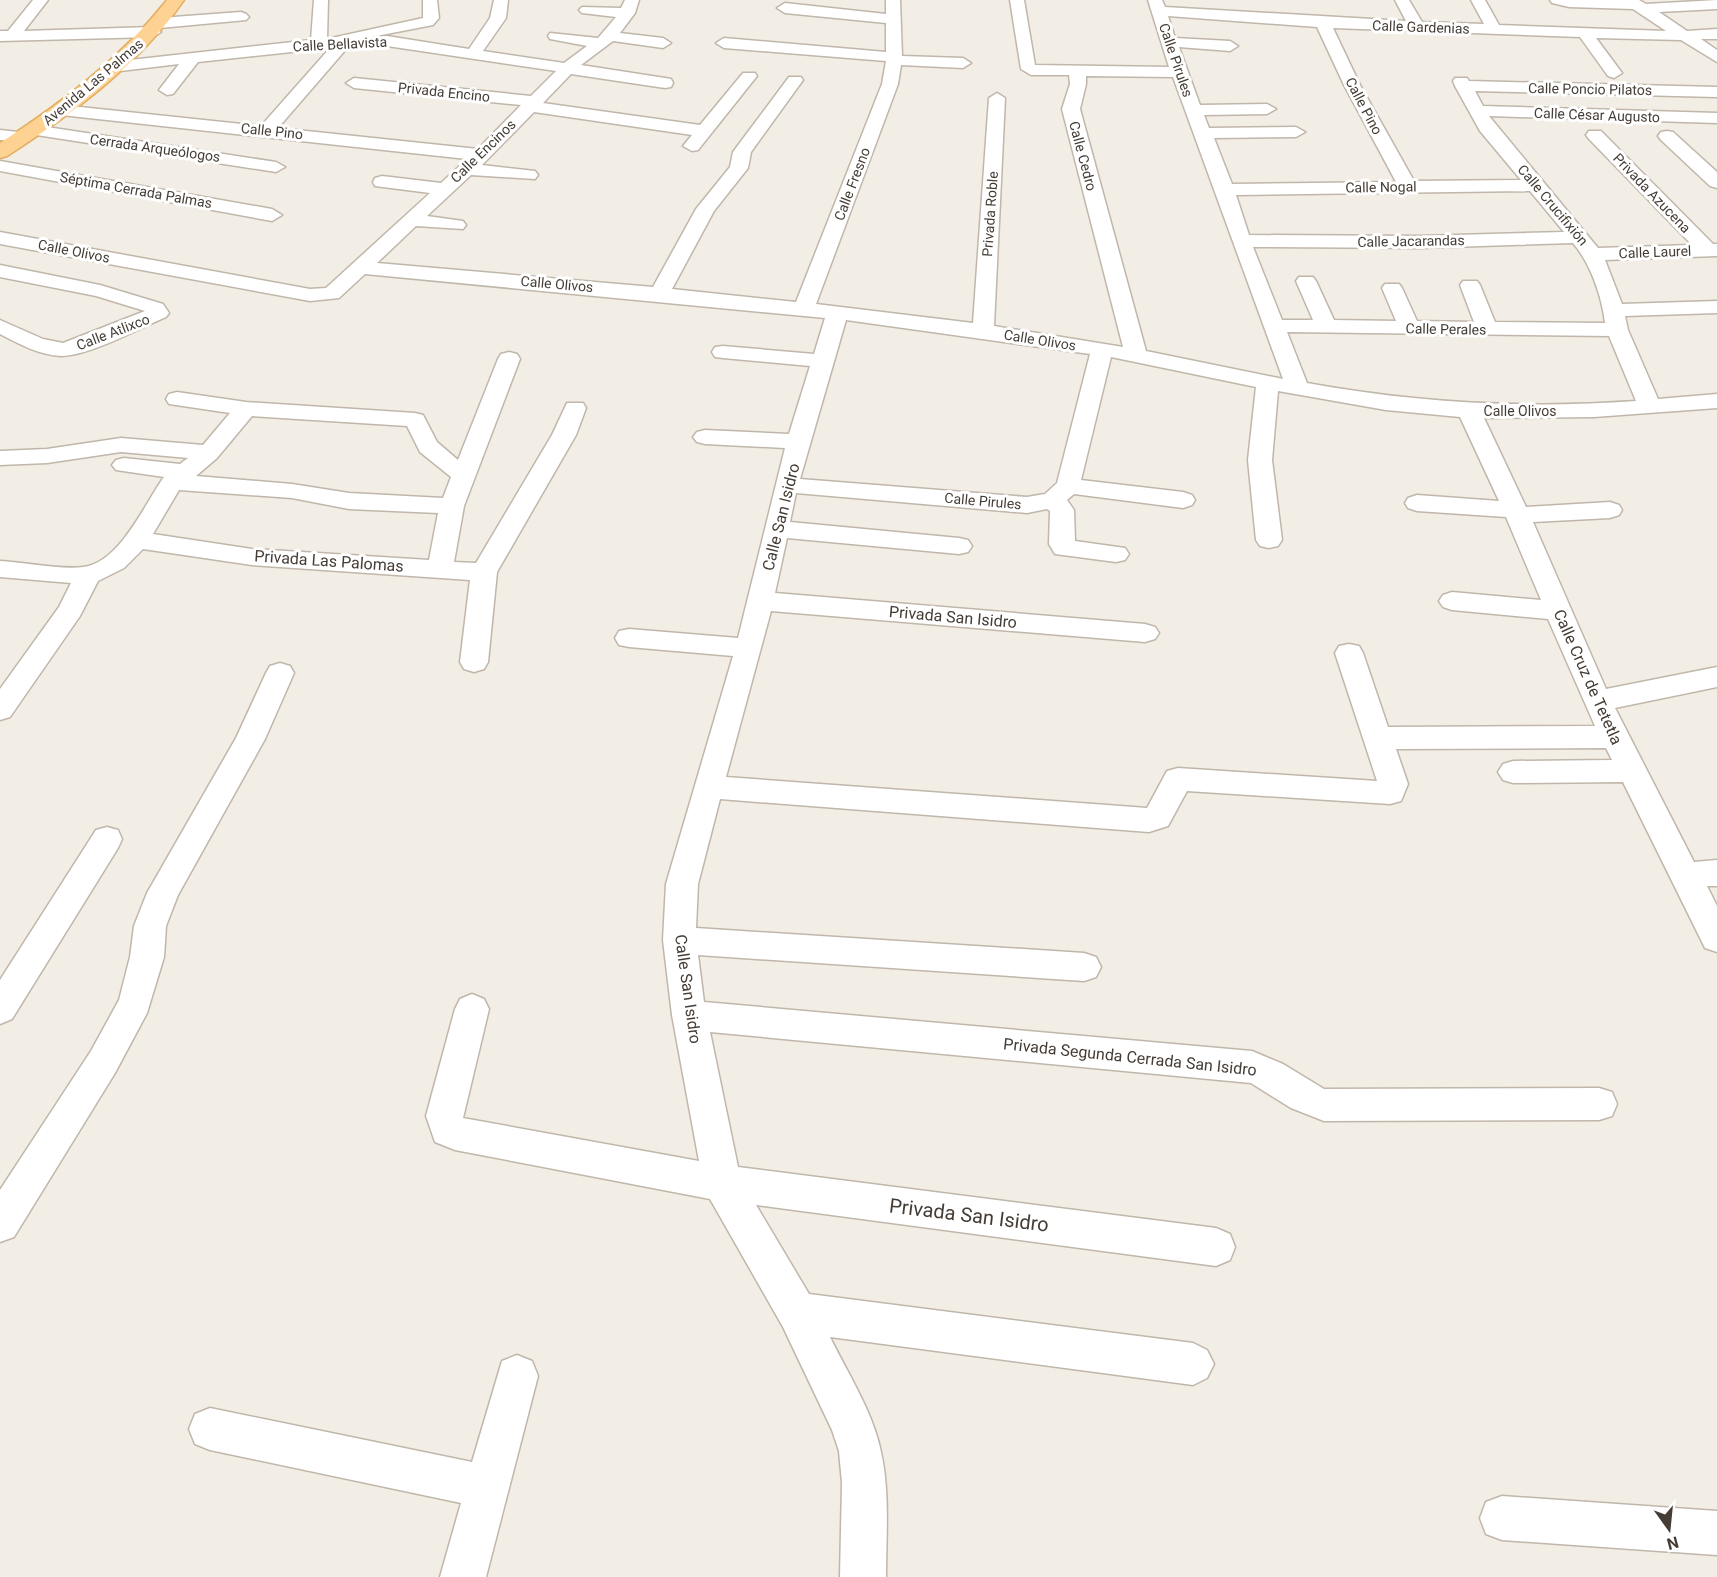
<svg xmlns="http://www.w3.org/2000/svg" width="1717" height="1577" font-family="Roboto,sans-serif">
<style>
.lines{fill:none;stroke-linecap:round;stroke-linejoin:round}
.minor-casing{stroke:#c1b6aa;stroke-width:3}
.major-casing{stroke:#e3ad62;stroke-width:3}
.minor{fill:#fff;fill-rule:evenodd}
.major{fill:#fed292;fill-rule:evenodd}
.labels{text-anchor:middle;dominant-baseline:central;stroke-width:6;stroke-linejoin:round;paint-order:stroke}
.far-street-label{font-size:14px;fill:#453c35;stroke:#fff}
.street-label{font-size:16px;fill:#453c35;stroke:#fff}
.near-street-label{font-size:20px;fill:#453c35;stroke:#fff}
</style>
<rect width="100%" height="100%" fill="#f2ede5"/>
<g class="lines">
<g class="minor-casing">
<path id="minor" d="M33,0H48L24,31L153,27L161,32L153,37L0,41V31H8Z
M314,0H328L327,39L423,18V0H437L439,18L433,25L371,37L387,36L469,49L490,18L494,0H508L506,18L483,51L564,63L587,46L550,39L548,36L550,33L598,38L616,17L582,13L579,10L582,7L621,8L625,0H639L635,13L620,33L663,38L671,43L663,48L613,41L581,65L665,78L671,79L673,83L671,87L665,88L571,74L543,103L700,125L743,73H755L757,76L698,150L692,151L683,146L692,135L534,112L482,165L535,171L538,175L535,179L471,175L427,216L463,221L466,225L463,229L416,226L377,263L653,287L696,209L730,167L733,152L789,77H801L803,80L751,152L748,168L714,211L672,289L796,302L882,84L886,61L724,48L716,43L724,38L886,52V23L785,13L777,8L785,3L886,14V0H900L902,56L963,58L971,63L963,68L901,65L898,84L816,304L973,323L989,98L997,93L1005,98L994,326L1123,347L1062,109L1070,84L1069,75H1031L1021,69L1010,0H1024L1035,65L1169,67L1148,0H1162L1165,7L1406,21L1395,0H1409L1422,22L1484,24L1471,0H1485L1499,25L1666,31L1633,9L1569,7L1552,3L1550,0H1639L1646,4L1717,0V9L1659,12L1687,31L1717,29V39H1701L1717,50V62L1681,40L1596,38L1622,73L1614,78L1608,76L1580,37L1333,28L1360,85L1414,181L1521,180L1480,131L1455,86L1453,81L1455,78H1467L1469,81L1717,87V97L1475,91L1483,106L1717,113V123L1489,116L1598,248L1692,245L1589,139L1586,135L1589,131H1601L1713,244H1717V256L1605,260L1622,304L1717,301V313L1625,316L1628,330L1658,399L1717,394V408L1594,417L1484,418L1526,507L1610,502L1619,505L1622,510L1619,515L1610,518L1533,522L1606,689L1717,667V687L1615,708L1694,862L1717,860V886H1707L1717,906V952L1705,948L1623,782L1513,783L1503,780L1498,772L1503,764L1513,761L1612,760L1606,748L1396,749L1408,784L1401,801L1390,804L1187,791L1168,826L1149,832L720,799L698,884L696,928L1084,953L1096,957L1101,967L1096,977L1084,981L698,955L704,1002L1252,1051L1283,1064L1324,1089L1599,1088L1612,1092L1617,1104L1612,1116L1599,1120L1324,1121L1291,1108L1251,1083L710,1032L738,1167L1216,1228L1230,1234L1235,1247L1230,1260L1216,1266L756,1205L809,1294L1193,1343L1207,1350L1214,1364L1207,1378L1193,1385L830,1337C848,1374 873,1412 881,1452C890,1492 886,1536 886,1577H840L842,1483L839,1451L832,1430L783,1327L710,1199L455,1150L435,1142L426,1116L455,1009L460,999L472,994L484,999L489,1009L463,1118L699,1161L672,1015L663,940L666,884L733,656L629,647L619,645L615,638L619,631L629,629L738,638L785,448L705,444L697,442L693,437L697,432L705,430L789,434L810,366L723,358L715,357L712,352L715,347L723,346L814,354L825,318L365,274L339,298L310,301L0,244V232L310,289L326,288L430,193L375,186L373,182L375,178L382,176L441,183L467,159L61,115L52,110L61,105L261,126L330,48L198,62L173,94L167,95L159,90L179,64L112,72L104,67L112,62L311,40ZM1168,16L1317,27L1344,85L1396,182L1232,184L1214,138L1296,137L1305,132L1296,127L1209,128L1204,115L1267,114L1276,109L1267,104L1200,105L1179,47L1230,51L1238,46L1230,41L1175,38ZM387,46L556,71L531,96L354,78L346,83L354,88L521,105L478,149L278,128L348,47ZM1086,76L1173,77L1283,379L1146,351L1080,109L1086,84ZM1530,191L1564,232L1420,236L1249,235L1236,195ZM1573,243C1591,264 1602,297 1605,323L1495,322L1480,285L1477,281H1463L1460,285L1474,322L1417,321L1402,288L1399,284H1385L1382,288L1396,321L1334,320L1316,281L1313,277H1299L1296,281L1313,320H1282L1253,247L1420,248ZM846,320L1090,354L1057,483L1045,494L1027,497L800,479ZM1287,332L1609,336L1636,401C1525,409 1417,403 1307,383ZM1111,357L1256,387L1248,460L1256,540L1260,546L1269,548L1278,546L1282,540L1272,460L1278,391L1386,410L1460,417L1499,501L1417,495L1408,498L1405,503L1408,508L1417,511L1506,517L1541,600L1452,592L1443,595L1439,601L1443,607L1452,610L1548,619L1595,726L1388,727L1363,653L1359,646L1349,644L1339,646L1335,653L1377,781L1178,768L1167,771L1147,808L726,777L771,611L1145,642L1155,639L1159,633L1155,627L1145,624L775,593L787,538L959,554L968,552L972,546L968,540L959,538L790,522L796,493L1027,513L1047,509L1050,511L1049,544L1055,554L1116,562L1125,560L1129,554L1125,548L1075,541L1074,510L1067,500L1074,494L1183,508L1192,505L1195,500L1192,495L1183,492L1081,480Z
M241,12L246,14L249,17L246,20L160,28L152,23L160,18Z
M34,125L276,162L285,167L276,172L30,134L32,137L29,141L0,140V130L27,133L25,130L28,126Z
M1667,131L1673,132L1717,172V188L1710,186L1661,140L1658,136L1661,132Z
M0,161L272,209L282,215L272,221L0,171Z
M0,265L100,285L163,304L169,313L166,317C140,328 89,356 61,356C39,355 19,344 0,334V320L43,339L63,343L145,311L96,296L0,277Z
M509,352L517,354L520,359L464,506L454,562L476,563L552,435L567,403H583L586,408L576,435L497,572L488,662L484,669L474,672L464,669L460,662L470,580L252,565L143,549L124,568L98,581L80,616L10,717L0,720V689L59,607L71,583L0,577V561C23,562 61,570 83,567C120,563 145,503 164,477L116,470L112,465L116,460L124,458L180,464L188,458L121,452L47,463L0,465V451L47,449L121,438L203,445L230,413L169,404L166,399L169,394L177,392L246,402L415,413L423,415L437,442L458,460L498,359L501,354ZM252,416L407,426L420,452L451,477L443,498L349,493L292,484L196,476L217,458ZM179,490L292,498L349,509L438,513L429,560L252,549L153,534Z
M280,663L290,666L294,673L265,739L178,895L166,926L164,957L147,1013L115,1073L14,1237L0,1242V1190L91,1051L119,1000L130,957L134,926L147,893L236,738L266,673L270,666Z
M107,827L118,830L122,839L118,848L12,1019L0,1024V980L96,830Z
M517,1355L532,1361L538,1376L486,1577H440L461,1503L210,1450L195,1444L189,1429L195,1414L210,1408L472,1462L502,1361Z
M1502,1496L1717,1511V1555L1502,1540L1486,1534L1480,1518L1486,1502Z"/>
</g>
<g class="major-casing">
<path id="major" d="M167,0H184C139,65 73,113 7,156L0,158V143C62,103 121,58 167,0Z"/>
</g>
<use href="#minor" class="minor"/>
<use href="#major" class="major"/>
</g>
<g class="labels">
<g class="far-street-label">
<text transform="translate(1421 27) rotate(2)">Calle Gardenias</text>
<text transform="translate(340 44) rotate(-3)">Calle Bellavista</text>
<text transform="translate(1176 60) rotate(71)">Calle Pirules</text>
<text transform="translate(93 82) rotate(-40)">Avenida Las Palmas</text>
<text transform="translate(1590 89) rotate(1)">Calle Poncio Pilatos</text>
<text transform="translate(444 92) rotate(6)">Privada Encino</text>
<text transform="translate(1364 106) rotate(62)">Calle Pino</text>
<text transform="translate(1597 115) rotate(2)">Calle César Augusto</text>
<text transform="translate(272 131) rotate(6)">Calle Pino</text>
<text transform="translate(155 148) rotate(8)">Cerrada Arqueólogos</text>
<text transform="translate(483 151) rotate(-44)">Calle Encinos</text>
<text transform="translate(1083 156) rotate(75)">Calle Cedro</text>
<text transform="translate(852 184) rotate(-69)">Calle Fresno</text>
<text transform="translate(1381 187) rotate(-1)">Calle Nogal</text>
<text transform="translate(136 190) rotate(10)">Séptima Cerrada Palmas</text>
<text transform="translate(1652 193) rotate(46)">Privada Azucena</text>
<text transform="translate(1553 205) rotate(50)">Calle Crucifixión</text>
<text transform="translate(990 214) rotate(-86)">Privada Roble</text>
<text transform="translate(1411 241) rotate(-1)">Calle Jacarandas</text>
<text transform="translate(74 251) rotate(11)">Calle Olivos</text>
<text transform="translate(1655 252) rotate(-2)">Calle Laurel</text>
<text transform="translate(557 284) rotate(5)">Calle Olivos</text>
<text transform="translate(1446 329) rotate(1)">Calle Perales</text>
<text transform="translate(113 332) rotate(-21)">Calle Atlixco</text>
<text transform="translate(1040 340) rotate(9)">Calle Olivos</text>
<text x="1520" y="411">Calle Olivos</text>
<text transform="translate(983 501) rotate(5)">Calle Pirules</text>
</g>
<g class="street-label">
<text transform="translate(781 517) rotate(-76)">Calle San Isidro</text>
<text transform="translate(329 561) rotate(4)">Privada Las Palomas</text>
<text transform="translate(953 617) rotate(5)">Privada San Isidro</text>
<text transform="translate(1588 677) rotate(66)">Calle Cruz de Tetetla</text>
<text transform="translate(688 989) rotate(82)">Calle San Isidro</text>
<text transform="translate(1130 1057) rotate(6)">Privada Segunda Cerrada San Isidro</text>
</g>
<g class="near-street-label">
<text transform="translate(969 1215) rotate(7)">Privada San Isidro</text>
</g>
</g>
<g transform="translate(1669 1529) rotate(165)" stroke="#ffffff" stroke-width="4.5" paint-order="stroke">
<path d="M0-4.5L10 22L0 15L-10 22Z" fill="#453c35"/>
<text y="-9" font-size="16" font-weight="bold" text-anchor="middle" fill="#453c35">N</text>
</g>
</svg>
